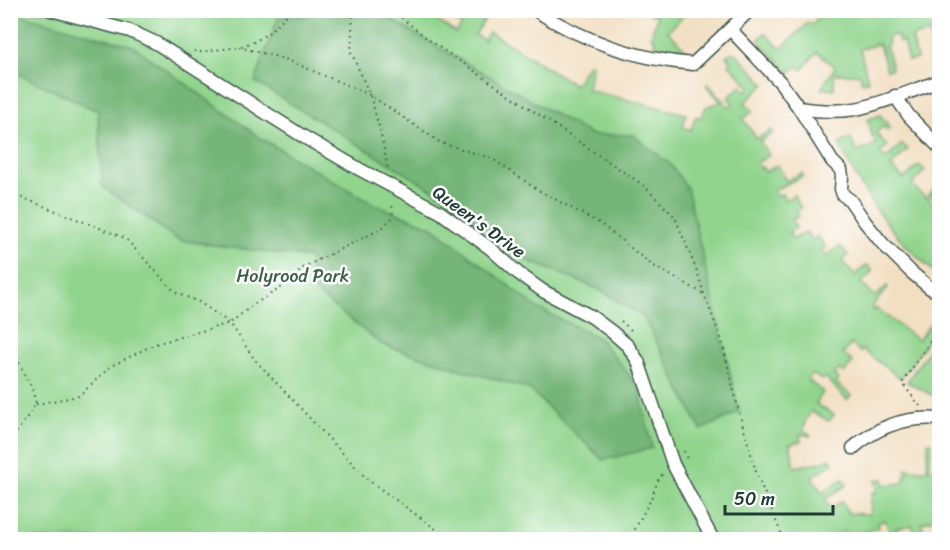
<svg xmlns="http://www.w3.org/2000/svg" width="950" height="550" font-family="Sriracha,sans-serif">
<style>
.green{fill:#91d48d;stroke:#588860;stroke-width:1.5}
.forest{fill:#74b678;stroke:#4a7a56;stroke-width:1.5}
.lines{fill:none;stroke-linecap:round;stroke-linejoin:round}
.street-casing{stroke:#3f5549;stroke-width:15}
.path{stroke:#3f5549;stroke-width:2;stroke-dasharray:1.5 4.5;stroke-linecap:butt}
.street{stroke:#fff;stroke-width:12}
.labels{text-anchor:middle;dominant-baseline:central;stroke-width:5;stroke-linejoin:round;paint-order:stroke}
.street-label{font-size:18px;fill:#1f3d34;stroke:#fff}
.park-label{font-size:18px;fill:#3c634a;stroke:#fff}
</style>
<rect width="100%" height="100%" fill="#fff"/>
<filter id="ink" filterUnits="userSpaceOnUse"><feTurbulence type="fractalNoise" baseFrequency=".0167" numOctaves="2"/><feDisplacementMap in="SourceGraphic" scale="12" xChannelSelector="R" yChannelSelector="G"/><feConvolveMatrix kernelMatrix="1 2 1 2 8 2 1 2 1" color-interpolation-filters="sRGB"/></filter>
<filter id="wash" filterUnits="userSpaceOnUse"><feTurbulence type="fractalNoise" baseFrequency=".008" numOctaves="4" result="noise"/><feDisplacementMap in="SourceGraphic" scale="24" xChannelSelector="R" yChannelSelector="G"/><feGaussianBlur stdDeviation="1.35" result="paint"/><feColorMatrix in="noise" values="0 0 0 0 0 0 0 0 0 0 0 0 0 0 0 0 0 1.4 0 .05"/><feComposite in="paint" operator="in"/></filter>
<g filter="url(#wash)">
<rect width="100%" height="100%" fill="#f2dfc2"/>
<path class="green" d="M826,10L939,11V56L938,52L935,53L930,33L912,37L917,59L908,61L903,41L899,42L898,37L894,35L890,36L887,39L889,44L886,46L892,69L887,70L879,44L860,49L868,81L862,82L860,74H834V89H821L835,67L817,52L802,70L797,66L789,73L758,40L765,33L781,49L809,22L812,24Z
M10,11H422L456,33L462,25L454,20L457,14L469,20L470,19L472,20L474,17L479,19L484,11H490L475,35L484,40L489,32L575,85L588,64L592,65L587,90L686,114L683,127L691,130L695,117H701L706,107L721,102L706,85L708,84L729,107L733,104L728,98L741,86L746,91L750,87L729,64L731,62L726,56L731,53H736L765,84L745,103L753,111L743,119L757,139L771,130L773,133L760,142L769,155L757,163L760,168L762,167L765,172L778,165L786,181L802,173L803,176L774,190L777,196L782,194L785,200L794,195L801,208L796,211L799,216L792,220L796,228L789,232L793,239L806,232L812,240L818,236L825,247L821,250L826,256L840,246L848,255L842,261L854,275L867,265L873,271L861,283L875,297L887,286L888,288L871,308L874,311L876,308L918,340L931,323L937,327L901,379L863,350L861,352L851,344L843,354L853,362L844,373L839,369L834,375L839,379L836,383L851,395L847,400L825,377L822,380L812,374L808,380L823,392L816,404L834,415L829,421L811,411L804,424L805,425L803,430L811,435L810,436L800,434L801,441L790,444L795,467L820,462L821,463L830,458L833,463L812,477L822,493L843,479L847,485L825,499L831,508L842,501L848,513L870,514L872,492H878L875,480L883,479L884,485L904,483V476L907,475L906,469L927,470L928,442H932L929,469L934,470L935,468L939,470V527L936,518L921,523L927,540L916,539L912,525L896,528L898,538L892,539L885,520L878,523L879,527L856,536L857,540L848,539L844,531L832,536L829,540L11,539Z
M648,11H688L668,31L684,48L680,52L654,44L655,39L651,37L657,16L650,14V11Z
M880,115L890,127L887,130L883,126L876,133L887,146L880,153L886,159L902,144L908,149L891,166L904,179L919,165L925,170L912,185L926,198L939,183V186L929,200L939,207V276C891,236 866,200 839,144L850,138L857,152L876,144L869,129L871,128L867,120Z
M930,348L939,353V399L907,382Z"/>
<path class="forest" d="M337,11H376L591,135H633L670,164L687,188L739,412L701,430L643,316L598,289L527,260L450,200L255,82L278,18Z
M11,12L133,46L262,139L373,204L431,226L539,309L599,338L639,387L652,448L603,460L529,389L459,369L381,344L312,289L310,258L178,240L102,186L98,111L18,74L11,57Z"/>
</g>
<g filter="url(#ink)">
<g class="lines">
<g class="street-casing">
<path id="street" d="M51,10L130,31L156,43L304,137L359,169L440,212L491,249L518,273L543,291L592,317L612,332L628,346L638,361L673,464L713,540
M438,10L442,13L444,10
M535,10C583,41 636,59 693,64L750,10
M730,29L781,83L799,108L832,161L841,170L842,176L841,189L843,195L850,200L865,222L882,243L911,272L930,288L940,293
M895,96L909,116L940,148
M799,108C818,111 837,112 855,109C883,104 912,90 940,81
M853,448C878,426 907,416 940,419"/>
</g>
<path class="path" d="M353,10L351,52L370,95L380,130L388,169
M392,10L433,43L643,185L675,217L698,274L704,294L722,341L739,412L757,475L784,540
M239,47L285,59L370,95L441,143L491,158L538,190L601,224L652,265L704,294
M194,51L201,52L239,47L254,42L267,34L292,10
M10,193L125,238L175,292L199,302L230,323L255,360L367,479L451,540
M621,321L632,331
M10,334L21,367L32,388L36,404L10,442
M36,404L79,396L111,366L155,344L230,323L254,304L284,286L304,267L381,229L393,217L392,202
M920,406L902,383L940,327
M684,451L688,462
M433,540L440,532
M629,540L651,499L659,478L663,474"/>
<use href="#street" class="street"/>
</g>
</g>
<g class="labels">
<g class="street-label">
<text transform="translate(479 222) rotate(36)">Queen's Drive</text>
</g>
<g class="park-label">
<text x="293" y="276">Holyrood Park</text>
</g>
</g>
<rect width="950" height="550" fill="none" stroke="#fff" stroke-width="36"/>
<path d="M725 505v9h108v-9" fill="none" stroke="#1f3d34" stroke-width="3"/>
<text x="734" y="505" font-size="18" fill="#1f3d34" stroke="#ffffff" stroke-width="4.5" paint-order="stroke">50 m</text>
</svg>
